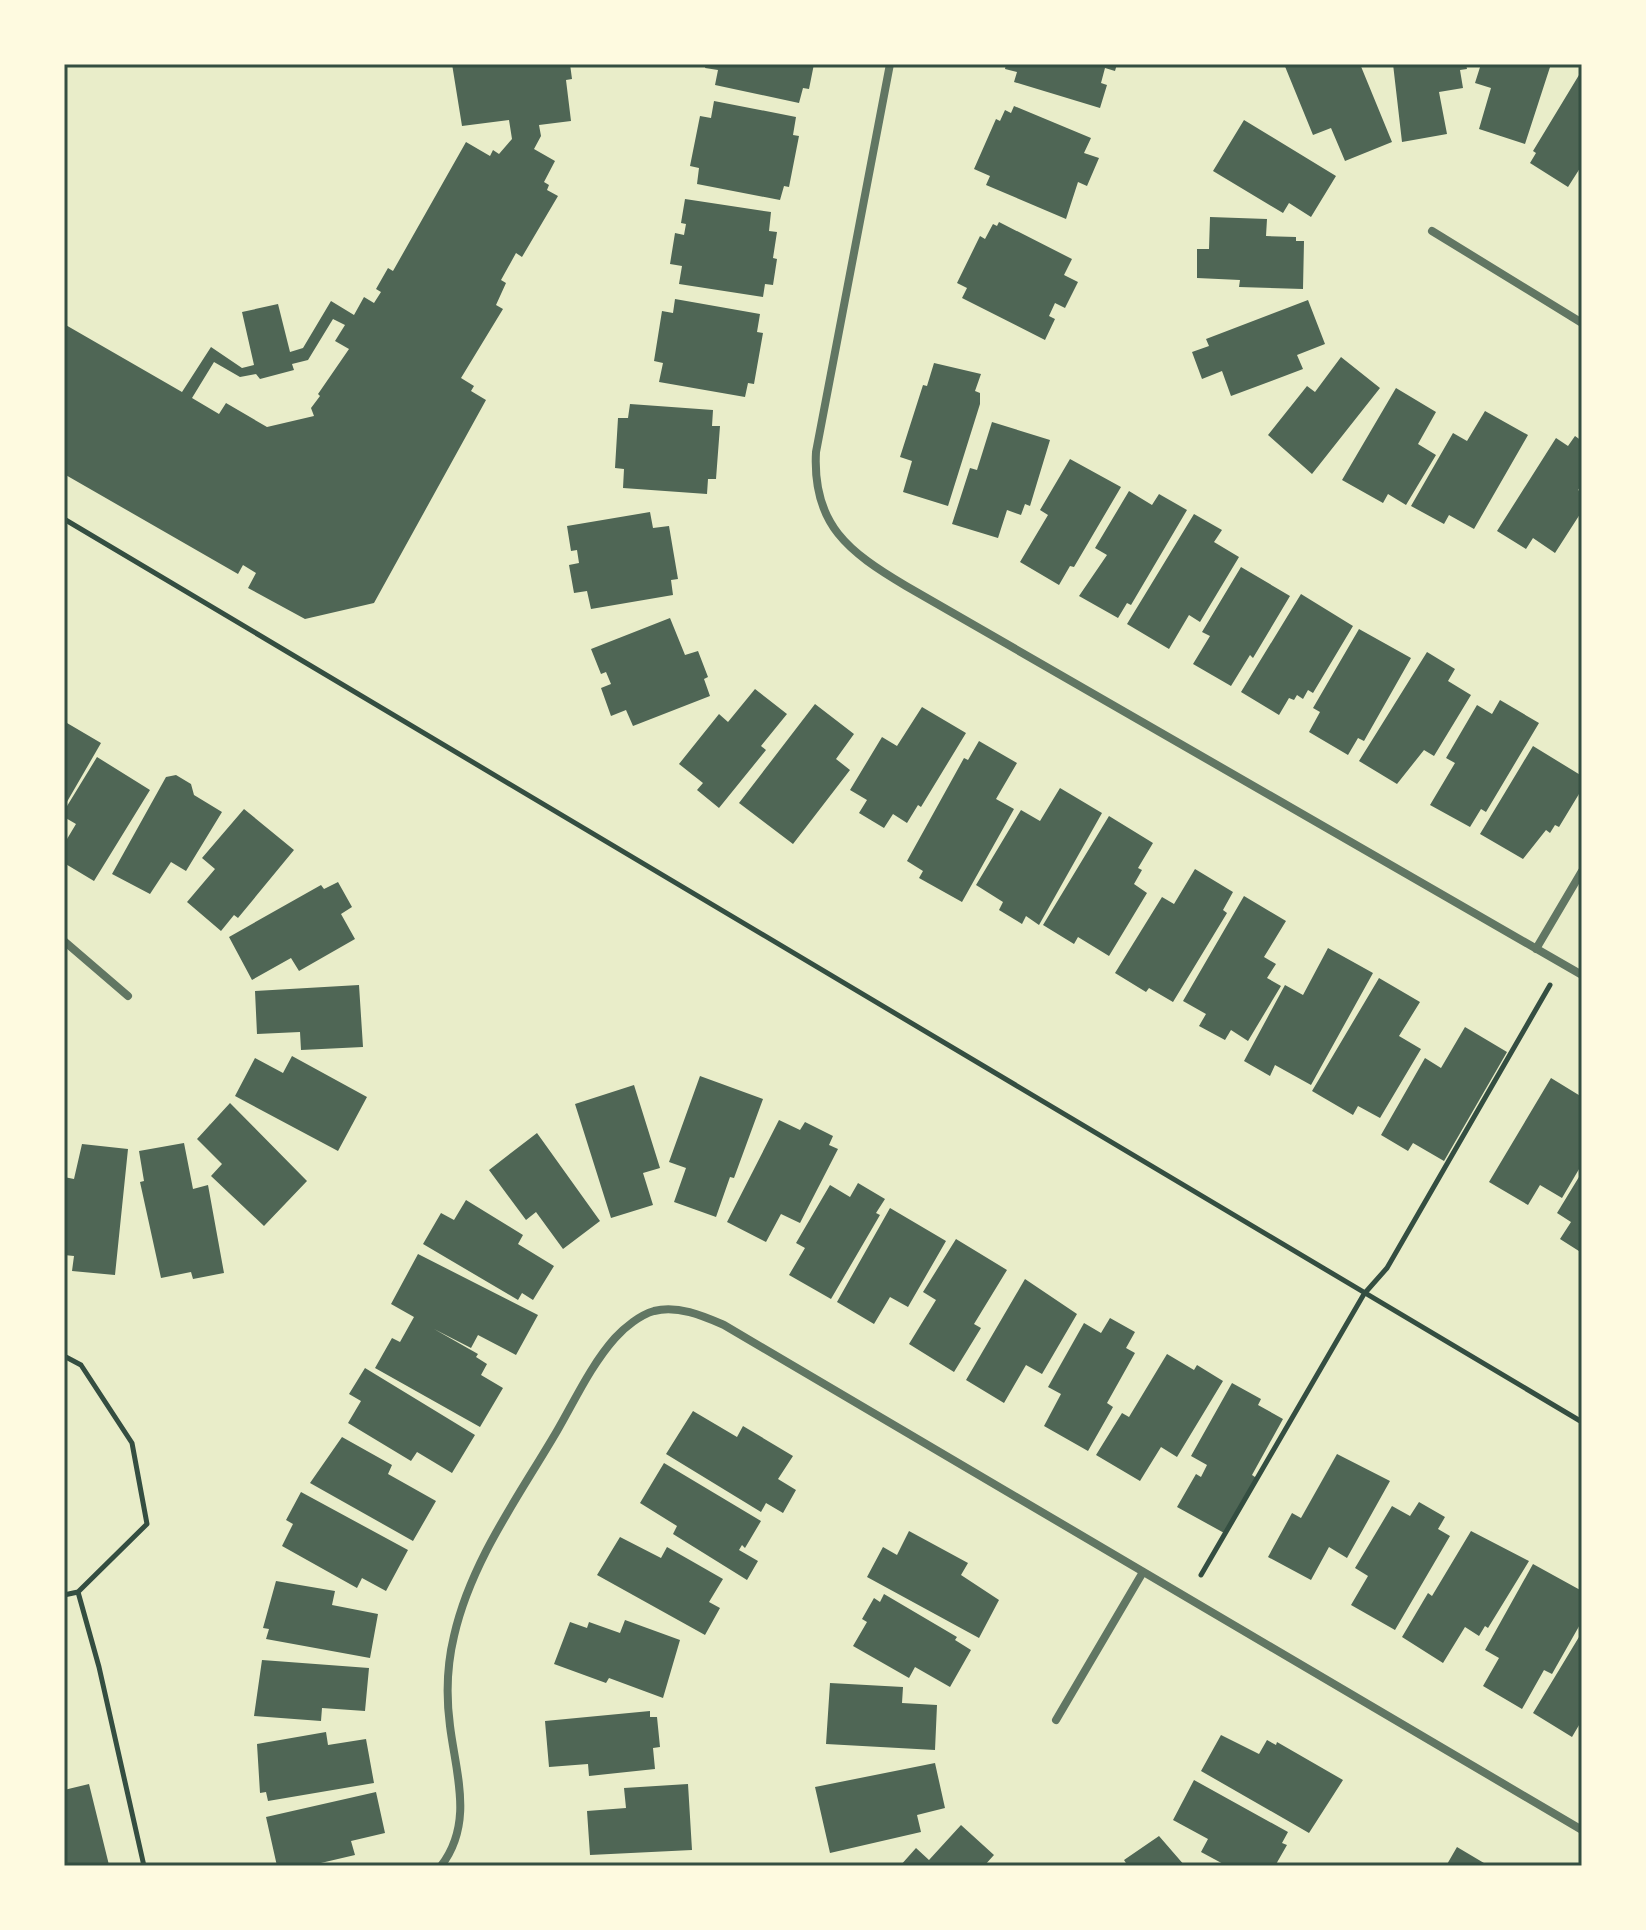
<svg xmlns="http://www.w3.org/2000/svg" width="1646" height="1930" font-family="'Exo 2',sans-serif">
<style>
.building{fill:#4f6655;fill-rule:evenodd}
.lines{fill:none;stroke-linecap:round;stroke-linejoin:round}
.path{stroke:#344e41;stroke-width:5}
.minor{stroke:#617663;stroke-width:8}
.neatline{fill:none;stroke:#344e41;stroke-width:3}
</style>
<rect width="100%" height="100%" fill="#e9edc9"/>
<path class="building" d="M452,64H570L572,79L566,80L571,121L539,125L541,136L534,149L555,161L544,182L549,185L547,190L558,196L522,257L516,253L501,280L506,283L496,305L503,309L461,378L474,386L471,391L486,400L374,603L305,619L248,588L256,573L243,565L238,574L64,474V324L182,392L211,347L242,368L254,365L242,312L278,304L290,352L303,348L331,301L354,315L364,297L374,303L381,292L376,289L388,268L393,271L466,142L490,156L493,150L499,154L512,139L509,120L462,126ZM333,319L345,325L335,341L349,349L318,394L320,396L311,408L314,416L267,427L226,403L219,414L192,398L214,362L240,377L256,374L260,379L294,370L292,364L308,360Z
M706,64H814L809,89L803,88L799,103L715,85L718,70L705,68Z
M1006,64H1117L1115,71L1105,68L1101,83L1107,85L1100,108L1014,82L1017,72L1005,69Z
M1284,64H1360L1392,142L1345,161L1331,128L1313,135Z
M1393,64H1466L1467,69L1460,70L1463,88L1439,92L1447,134L1402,142Z
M1481,64H1551L1525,144L1479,129L1491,88L1475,83Z
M1579,75L1582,165L1568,187L1530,163L1536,153L1533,151Z
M714,101L796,117L793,135L799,136L789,187L784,186L780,200L697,184L699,168L690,166L700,116L711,118Z
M1014,106L1091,138L1084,153L1099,158L1087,186L1078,182L1066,219L986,185L990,176L974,169L996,119L1000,121L1005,110L1011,113Z
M1244,120L1336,176L1311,217L1289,203L1283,213L1213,171Z
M685,199L771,212L769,231L777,232L773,258L777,259L773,285L765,284L763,297L679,284L682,266L670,264L675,233L684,235L686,224L681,223Z
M1210,217L1267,219L1266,236L1296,237V241H1304L1303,289L1239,287L1240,280L1197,278V249H1209Z
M999,222L1072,259L1064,275L1078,282L1065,308L1055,303L1049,316L1055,319L1045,340L962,298L967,288L957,283L980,236L985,239L993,224L997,226Z
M675,299L760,314L757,332L763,333L754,384L748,383L745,397L659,382L663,363L654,361L662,311L673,313Z
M1308,300L1325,344L1297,355L1303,369L1231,396L1222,371L1202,379L1192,352L1209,346L1206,339Z
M1341,357L1380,388L1312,474L1268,435L1307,386L1315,392Z
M934,363L981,374L975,391L980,393V404L948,506L903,492L912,461L900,457L923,385L927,386Z
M1396,388L1436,412L1418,444L1436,455L1406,505L1388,494L1383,503L1342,480Z
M630,404L713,410L712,426H720L716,479H708L707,494L623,488L624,469L615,468L618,418H628Z
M1485,411L1528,435L1474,529L1449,515L1444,524L1411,506L1453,433L1467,441Z
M992,422L1050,440L1030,506L1025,504L1021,515L1007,510L998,538L952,524L970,468L977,470Z
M1575,436L1582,441V484L1578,490L1582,493V511L1555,553L1533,538L1526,549L1497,531L1556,438L1568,446Z
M1070,459L1121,487L1074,567L1070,566L1059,585L1020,562L1048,515L1040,510Z
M1129,491L1152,505L1159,494L1187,510L1131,605L1127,603L1118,618L1079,596L1107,555L1095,548Z
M650,512L653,528L669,526L678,579L671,580L673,595L591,609L587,591L574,593L569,565L579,563L577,550L571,551L567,526Z
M1194,514L1222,530L1214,542L1239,557L1200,622L1189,615L1169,649L1127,624Z
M1241,567L1290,596L1253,658L1250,655L1231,686L1193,664L1210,636L1202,632Z
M1301,594L1353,626L1313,693L1308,690L1303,699L1297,695L1294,700L1289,698L1279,715L1241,692Z
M670,618L685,655L698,651L708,677L704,679L710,696L633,726L626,710L611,716L601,688L611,684L606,672L601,674L591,649Z
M1359,629L1411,658L1364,741L1358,738L1348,755L1309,732L1320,712L1313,708Z
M1427,652L1455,669L1448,681L1471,695L1434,756L1424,750L1397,784L1359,761Z
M755,689L787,714L761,746L766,750L719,808L697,790L703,783L679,764L719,714L728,722Z
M1500,700L1539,723L1486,812L1481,809L1470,827L1430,805L1455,763L1446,758L1477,705L1492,714Z
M815,704L854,734L836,759L850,770L793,844L739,803Z
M922,707L966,733L921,807L918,805L907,823L893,814L884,828L859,813L867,800L850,790L882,737L897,746Z
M67,723L101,743L64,807V725Z
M979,741L1017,763L996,799L1014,809L962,902L919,878L923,871L907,861L964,758L968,760Z
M1533,746L1582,776V789L1559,827L1555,825L1550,833L1546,830L1523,859L1480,834Z
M97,757L150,790L94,881L64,863V844L76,824L64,817V811Z
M176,775L191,784L194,795L222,812L186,871L171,862L150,894L112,874L166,777Z
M1060,788L1102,813L1039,925L1026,916L1022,924L999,910L1003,902L976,885L1021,810L1040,821Z
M244,809L294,850L238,918L234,915L221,931L187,902L215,869L202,858Z
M1109,816L1153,843L1138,868L1142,870L1134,884L1147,893L1109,956L1078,937L1074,944L1043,925Z
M1195,869L1233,892L1223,910L1227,913L1173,1002L1149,988L1146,992L1115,973L1162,897L1174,904Z
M338,882L352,907L341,914L355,939L299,971L291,958L252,980L229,937L321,885L324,889Z
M1244,896L1286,921L1264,957L1276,964L1267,978L1281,986L1248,1041L1231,1030L1225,1040L1199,1026L1206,1014L1183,1001Z
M1328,948L1373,973L1311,1085L1275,1065L1270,1076L1244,1061L1285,985L1303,995Z
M1379,978L1420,1002L1399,1036L1421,1049L1380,1118L1358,1106L1353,1115L1312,1091Z
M359,985L363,1047L301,1050L300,1032L257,1034L255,991Z
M1465,1027L1507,1052L1444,1161L1413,1143L1408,1151L1381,1135L1425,1058L1441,1068Z
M292,1056L367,1097L338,1151L235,1096L255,1058L283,1073Z
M700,1076L763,1099L734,1178L730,1177L716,1217L674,1202L686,1168L669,1162Z
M1551,1078L1582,1097V1164L1562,1198L1540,1185L1528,1205L1489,1182Z
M634,1085L660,1168L643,1173L653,1205L611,1218L575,1104Z
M230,1103L307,1181L264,1226L211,1176L222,1164L197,1139Z
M779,1120L800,1130L805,1122L833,1136L829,1145L838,1149L800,1223L781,1214L766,1242L727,1222Z
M537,1133L600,1221L563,1249L536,1212L526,1220L489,1170Z
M184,1143L193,1189L208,1185L224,1273L193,1279L191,1272L161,1278L140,1182L144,1181L139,1151Z
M82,1144L128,1149L115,1275L72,1271L74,1256L64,1255V1177L74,1179Z
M1582,1172V1253L1560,1239L1571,1222L1557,1213Z
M858,1183L885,1199L876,1213L880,1215L831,1299L789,1275L805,1248L796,1243L830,1185L850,1197Z
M466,1200L523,1235L518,1244L554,1266L533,1300L522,1293L518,1300L423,1244L441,1213L454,1220Z
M890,1208L946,1241L908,1307L890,1297L874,1324L837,1302Z
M956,1239L1007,1270L974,1324L981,1328L954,1372L909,1344L936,1300L923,1292Z
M418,1254L538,1315L516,1355L478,1335L471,1348L434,1329L478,1354L476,1357L487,1364L481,1375L503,1388L480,1427L375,1368L392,1338L400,1342L414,1317L391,1304Z
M1025,1279L1077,1314L1042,1374L1026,1365L1004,1403L966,1380Z
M1110,1318L1135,1332L1126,1348L1135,1353L1107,1403L1113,1407L1088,1451L1044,1426L1061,1394L1048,1387L1084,1323L1101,1333Z
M1167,1354L1194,1370L1197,1365L1223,1381L1177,1457L1161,1447L1140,1481L1096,1455L1122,1413L1129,1417Z
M365,1368L475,1435L452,1473L417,1452L411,1461L348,1423L361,1401L349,1394Z
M1232,1383L1261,1399L1258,1405L1283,1419L1252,1475L1258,1479L1226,1534L1177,1507L1196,1474L1201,1477L1207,1465L1191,1456Z
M693,1411L737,1437L743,1426L793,1456L778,1479L796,1490L783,1513L766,1503L761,1512L666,1454Z
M342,1437L392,1465L388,1474L436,1501L413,1541L310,1483Z
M1337,1454L1390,1481L1347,1558L1329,1547L1311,1580L1268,1557L1292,1513L1301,1518Z
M664,1463L761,1521L745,1548L742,1545L739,1550L758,1561L747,1580L673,1534L677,1526L640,1503Z
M301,1492L408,1550L386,1591L362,1578L357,1588L282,1546L293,1524L286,1520Z
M1419,1502L1445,1517L1438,1529L1450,1536L1395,1630L1351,1605L1368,1576L1355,1568L1392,1506L1410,1516Z
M909,1531L968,1563L961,1575L999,1600L979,1638L867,1577L883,1547L897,1555Z
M1471,1531L1529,1561L1488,1628L1485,1626L1479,1636L1465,1627L1443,1663L1402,1637L1428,1593L1432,1596Z
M620,1537L661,1558L667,1547L723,1579L709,1602L720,1608L705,1635L597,1575Z
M1533,1564L1582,1591V1621L1552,1674L1544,1670L1522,1709L1483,1686L1499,1658L1485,1650Z
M276,1581L335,1591L332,1605L378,1614L370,1658L266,1639L269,1629L263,1628Z
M884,1594L957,1637L955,1640L971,1650L950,1687L915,1667L909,1678L853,1646L867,1622L862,1619L874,1598L880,1602Z
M625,1620L680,1640L663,1698L609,1678L606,1683L554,1664L570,1622L587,1628L589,1622L620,1633Z
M1582,1632V1720L1572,1737L1533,1713Z
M262,1660L369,1668L365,1711L322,1708L321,1721L254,1716Z
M830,1683L903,1687L902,1703L937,1705L935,1750L826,1744Z
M650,1711V1717H657L660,1747L653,1748L655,1769L589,1776L588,1764L549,1767L545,1721Z
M326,1732L328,1745L366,1739L374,1783L268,1801L266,1792L260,1793L257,1744Z
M1221,1735L1259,1754L1267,1740L1276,1745L1277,1742L1343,1780L1309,1833L1201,1771Z
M935,1763L945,1808L917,1815L921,1832L830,1853L815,1787Z
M1194,1780L1288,1832L1282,1843L1287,1845L1275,1866H1227L1201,1852L1208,1839L1173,1820Z
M89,1784L109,1865L64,1866V1790Z
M688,1784L692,1850L590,1855L587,1811L626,1808L624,1788Z
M376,1792L385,1833L351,1841L355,1855L308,1866H277L266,1817Z
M961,1825L994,1855L984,1866H900L916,1848L929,1860Z
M1159,1836L1185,1866H1128L1124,1860Z
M1457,1847L1489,1866H1446Z"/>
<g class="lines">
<path class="path" d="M64,519L1582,1422
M64,1356L81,1365L132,1443L147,1524L78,1592L64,1595
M1201,1575L1364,1294L1387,1268L1550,985
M78,1592L99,1667L144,1866"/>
<path class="minor" d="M890,64L816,452C812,525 849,552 906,586L1582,975
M1432,231L1582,323
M64,941L128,996
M1536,949L1582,871
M1056,1720L1143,1572
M441,1866C474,1823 456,1774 450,1726C446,1696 447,1665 454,1636C471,1561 519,1496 557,1431C575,1400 591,1365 615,1338C625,1327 640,1315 654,1311C678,1305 703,1316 724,1325L1582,1830"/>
</g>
<rect width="1646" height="1930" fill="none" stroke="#fefae0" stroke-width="132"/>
<rect x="66" y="66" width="1514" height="1798" class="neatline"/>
</svg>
